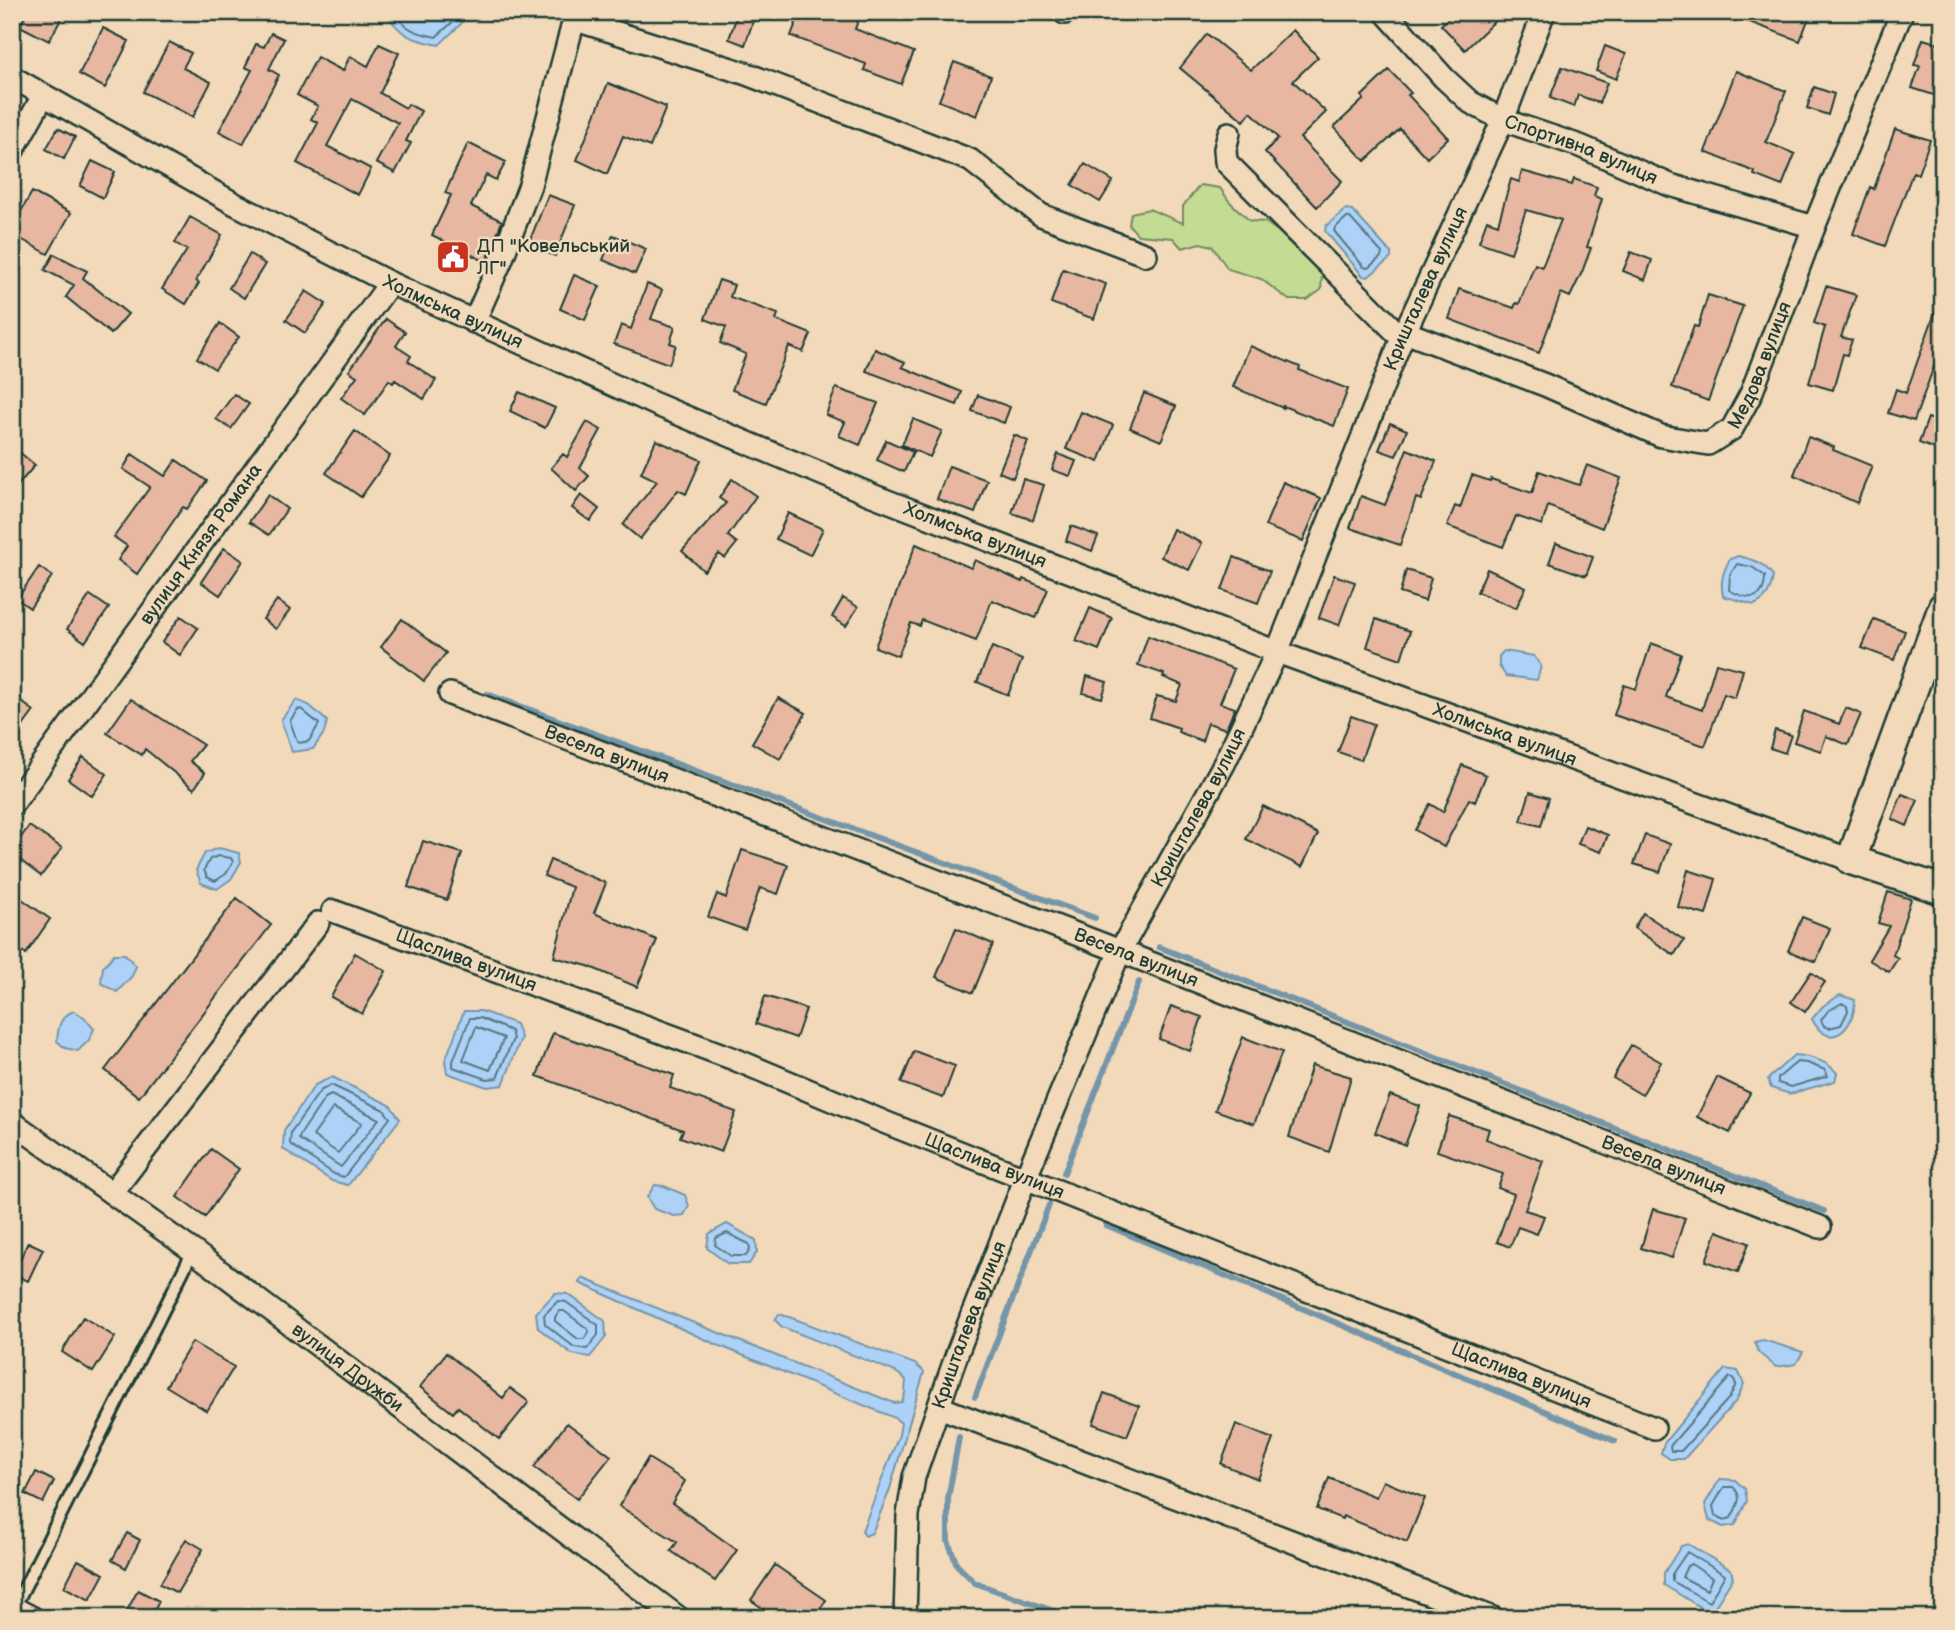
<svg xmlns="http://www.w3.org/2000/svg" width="1955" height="1630" font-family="'Balsamiq Sans',sans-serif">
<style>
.green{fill:#c3db92;stroke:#718c63;stroke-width:2}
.water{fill:#aed2f7;stroke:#7596a9;stroke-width:2}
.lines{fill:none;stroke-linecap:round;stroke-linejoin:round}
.shore{stroke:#587982;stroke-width:2}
.stream{stroke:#7596a9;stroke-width:6}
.building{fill:#e7b7a1;stroke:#1f3d34;stroke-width:2}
.lane-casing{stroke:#1f3d34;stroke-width:16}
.street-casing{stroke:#1f3d34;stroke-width:26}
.secondary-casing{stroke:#1f3d34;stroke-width:33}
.lane{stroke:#f2d9ba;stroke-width:10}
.street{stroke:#f2d9ba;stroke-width:21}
.secondary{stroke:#f2d9ba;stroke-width:28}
.labels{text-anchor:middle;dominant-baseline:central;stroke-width:5;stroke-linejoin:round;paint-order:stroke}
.street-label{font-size:19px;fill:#1f3d34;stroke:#f2d9ba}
.poi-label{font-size:19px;fill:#1f3d34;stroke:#f2d9ba;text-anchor:start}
</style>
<rect width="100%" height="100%" fill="#f2d9ba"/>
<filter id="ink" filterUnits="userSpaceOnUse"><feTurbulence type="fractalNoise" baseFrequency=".0143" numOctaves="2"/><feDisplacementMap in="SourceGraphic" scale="14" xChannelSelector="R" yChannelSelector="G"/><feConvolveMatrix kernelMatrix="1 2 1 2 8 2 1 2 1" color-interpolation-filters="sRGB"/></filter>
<g filter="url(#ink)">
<path class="green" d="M1200,185L1220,188L1229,201L1250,221L1265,222L1279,232L1322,275L1321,290L1307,300H1289L1261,279L1228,269L1212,246L1200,243L1182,248L1173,238L1138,235L1129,225L1131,213L1149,209L1183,223V206Z"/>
<path class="water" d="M385,12H466L461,24L439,45C411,39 402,37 385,12Z
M1346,209L1352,210L1391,253V258L1368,277L1363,276L1325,231L1326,226Z
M1738,556C1753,560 1764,562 1773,576C1771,590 1768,599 1754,605L1723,596C1720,581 1723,572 1730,559Z
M1504,651L1534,656L1541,666L1537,680L1506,676L1499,666V656Z
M296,700L309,705L327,721L324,733L313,749L292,752L281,720Z
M219,848L239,853L241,862L231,879L217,889L201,883L196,870L205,853Z
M114,954H125L136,966L132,976L117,992L101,983L103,967Z
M1840,995L1855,1000C1855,1029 1829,1053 1812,1019L1823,1006Z
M74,1011L84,1017L94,1029L89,1040L78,1051L65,1048L57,1041C58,1027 60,1016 74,1011Z
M464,1011H481L516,1024L521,1038L503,1085L487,1087L447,1073L445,1061Z
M1794,1055C1811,1056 1826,1060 1837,1073L1835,1081L1790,1094L1771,1088L1768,1079Z
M332,1077L390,1105L400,1119L348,1185L332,1181L283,1149L284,1130L315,1085Z
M655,1185L664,1186L685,1195L689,1206L684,1215L674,1216L654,1209L647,1197Z
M727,1224L756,1240L757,1252L749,1264H728L707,1248L709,1234Z
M582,1278L894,1403L902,1402L905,1393L906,1380L896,1372L782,1327L775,1320L779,1314L792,1318L915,1364L924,1372L889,1492L872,1533L865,1536L862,1531L899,1435L901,1423L895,1418L713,1343L584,1285L580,1283Z
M555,1293L568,1294L605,1321L606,1337L590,1357L572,1354L538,1328L536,1313Z
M1763,1340L1803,1352L1796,1364L1776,1367L1759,1353L1755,1342Z
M1725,1369L1738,1371L1744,1384L1736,1401L1684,1459H1670L1661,1453L1664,1443Z
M1720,1479L1735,1480L1745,1489L1747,1501L1735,1525L1723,1527L1709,1520L1705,1504Z
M1688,1544L1731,1570L1733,1578L1713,1610H1705L1664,1585V1573L1681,1546Z"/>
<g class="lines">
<path class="shore" d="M393,12C405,29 416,33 436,37L455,20L458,12
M1346,218H1350L1382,253L1381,257L1368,268L1364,267L1334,231L1335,228Z
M1737,564L1752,567L1765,576C1765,603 1747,600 1729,590L1730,575Z
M301,709L319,724L309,741L299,743L297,741L290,721L297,710Z
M218,856L231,858L233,862L226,874L215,881L207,877L204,870L210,859Z
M1842,1003L1847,1006L1848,1011L1841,1025L1829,1028L1824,1026L1821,1020L1828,1011Z
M470,1018H480L511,1031L513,1039L497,1078L487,1079L453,1067V1061Z
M476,1027L504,1038L490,1070L463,1060Z
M1797,1062L1807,1063L1825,1070L1828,1076L1791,1087L1778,1083V1078Z
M331,1085L384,1110L390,1118L344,1177L334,1174L290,1144L291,1132L320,1091Z
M331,1095L379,1119L341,1167L299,1139L300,1135L325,1098Z
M333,1108L362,1123L338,1153L313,1136Z
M727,1233L749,1244L750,1250L746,1256H731L715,1245L716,1238Z
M558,1301L566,1302L598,1325V1335L587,1349L574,1347L545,1324L544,1315Z
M560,1311H564L588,1329L589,1332L584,1339H578L555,1321V1317Z
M1730,1377L1733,1378L1736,1384L1730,1397L1681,1451H1671L1670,1446Z
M1724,1487H1733C1744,1497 1737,1506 1731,1518L1725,1520L1715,1515L1713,1506Z
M1687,1552L1725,1575L1709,1602L1672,1581V1574Z
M1691,1564L1712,1578L1707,1590L1682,1577L1687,1566Z"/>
<path class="stream" d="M487,694L1095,918
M1159,947L1824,1211
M1064,1173L1139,982
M1106,1225L1615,1441
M975,1397L1049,1205
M959,1437L948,1499V1541L957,1565L975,1583L1073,1618"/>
</g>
<path class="building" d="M27,12H65L49,41L20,26Z
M738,12H756L745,45L729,39Z
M800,12H844L859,18L855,29L914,52L901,84L864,70L866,64L791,36Z
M1455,12H1504L1465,50L1441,25Z
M1728,12H1811L1800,41L1728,14Z
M103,28L129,41L105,88L79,74Z
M1293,30L1318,57L1293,81L1326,112L1300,138L1342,181L1317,207L1265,152L1278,138L1251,112L1244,121L1180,68L1207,34L1251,70Z
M271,33L284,39L269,69L279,75L243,144L219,131L252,70L245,67L256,44L264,47Z
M1923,39L1943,45V98L1912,88L1920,66L1914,65Z
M169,42L191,53L183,68L211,82L193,117L143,92Z
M379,44L399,53L380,93L406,108L408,104L421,111L406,141L411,143L395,173L376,163L398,123L352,99L327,146L371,169L358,195L297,163L318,123L311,119L318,106L297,95L317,57L343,71L350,56L368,66Z
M1605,46L1626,54L1616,79L1596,71Z
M954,62L991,76L977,116L939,101Z
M1562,67L1607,83L1599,103L1578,95L1574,107L1550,98Z
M1389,70L1411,93L1408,95L1448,138L1427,158L1400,129L1365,161L1334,127L1364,99L1362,96Z
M1736,71L1786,91L1766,142L1795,154L1782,186L1754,175L1755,172L1705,152Z
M608,83L666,107L650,147L623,136L607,174L577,160Z
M1814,87L1834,94L1828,115L1807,108Z
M58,128L75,137L64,159L46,149Z
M1895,129L1930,140L1918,174L1913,172L1885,246L1853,234L1870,187L1874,189Z
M468,143L506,162L496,180L486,175L471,206L502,221L486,262L432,235L451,195L445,193Z
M92,161L115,172L103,198L80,186Z
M1085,164L1113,181L1100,202L1072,185Z
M1522,171L1572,185L1574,179L1597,187L1594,196L1602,199L1587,247L1591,248L1582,272L1570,297L1561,293L1539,353L1449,319L1459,289L1514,308L1516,303L1519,304L1535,264L1542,267L1561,220L1526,210L1511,253L1479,242L1487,220L1498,224L1511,179L1519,182Z
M32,192L71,213L48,254L12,234V227Z
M548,195L575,205L555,256L528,245Z
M190,217L222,235L196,281L199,283L186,304L162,289L187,250L175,243Z
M613,235L646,249L635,274L603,260Z
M1631,252L1652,260L1645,280L1623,271Z
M54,254L87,271L83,278L128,314L111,334L66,297L74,285L45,270Z
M250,254L265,264L244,298L229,288Z
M1063,269L1106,284L1094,319L1051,303Z
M574,275L600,286L585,320L560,309Z
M719,280L734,285L730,297L778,314L776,320L811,334L803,352L789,346L766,403L732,390L746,354L720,343L726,327L705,319Z
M647,284L662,290L651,319L675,327L670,343L676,345L669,364L614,344L621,325L631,329Z
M1826,286L1856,295L1841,337L1852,340L1847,355L1843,354L1833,390L1809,383L1825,327L1814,323Z
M306,291L326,304L305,333L286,320Z
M1708,295L1743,306L1708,401L1672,387L1694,326L1698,327Z
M1940,299H1943V342L1914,421L1888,413L1896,389L1906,393Z
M386,319L405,332L396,346L411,356L408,361L436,380L424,399L395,380L393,383L389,380L365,415L341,398L357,376L349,371Z
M220,323L239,337L215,369L197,358Z
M1250,346L1300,367L1299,370L1348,389L1334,426L1283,406V408L1233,387Z
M875,349L905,362L902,367L962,392L957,405L866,371Z
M836,388L878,403L860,445L839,436L845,422L826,415Z
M519,392L555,408L545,428L510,411Z
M1144,393L1176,406L1161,441L1130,428Z
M234,394L249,404L231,429L216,419Z
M978,395L1010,407L1004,423L972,411Z
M1081,412L1113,425L1099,462L1066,449Z
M1928,418L1943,423V452L1919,443Z
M913,419L942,431L930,457L902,445Z
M587,422L601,430L580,468L589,476L576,491L551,468L563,454L567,457Z
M1390,423L1407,430L1396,456L1379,450Z
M355,431L390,456L361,497L326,473Z
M1014,435L1028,441L1013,478L999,472Z
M1808,437L1834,447L1833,450L1872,466L1857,503L1794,475Z
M656,440L701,460L686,494L678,490L640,539L623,525L657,481L641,473Z
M886,440L913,452L904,472L877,460Z
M12,446L35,465L12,492Z
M1407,449L1436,461L1421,500L1416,498L1400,545L1350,528L1361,496L1385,505Z
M132,454L165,476L176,460L207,481L187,509L183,507L137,574L118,560L127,546L114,537L150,487L123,469Z
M1058,454L1076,461L1070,476L1052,470Z
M1587,465L1621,478L1602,528L1548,506L1542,525L1516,516L1503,547L1447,526L1455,506L1460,508L1472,475L1490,481L1491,479L1532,493L1539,471L1579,485Z
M949,466L987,480L975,513L937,499Z
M732,479L756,496L728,536L737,543L725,558L719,554L704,571L682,551L726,503L719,498Z
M1023,479L1044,485L1033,520L1012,513Z
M1283,482L1321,498L1303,541L1265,526Z
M268,495L287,509L269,535L249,522Z
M581,495L599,509L590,521L572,508Z
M788,513L823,529L810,555L776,539Z
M1071,526L1098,536L1092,551L1066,541Z
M1173,529L1202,543L1189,570L1161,557Z
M1556,543L1593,557L1586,576L1549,563Z
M916,544L971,568L975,560L1022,582L1023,579L1048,589L1036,618L992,600L976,641L922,620L920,626L911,623L898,656L875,647Z
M224,548L243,561L220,595L201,582Z
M1234,557L1270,571L1258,603L1222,590Z
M39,567L52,576L30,608L17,599Z
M1487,569L1526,587L1516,608L1477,592Z
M1406,570L1431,578L1425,601L1400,593Z
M1334,575L1355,582L1339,625L1319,618Z
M90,595L109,608L85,642L67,629Z
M843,598L858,607L846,626L832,617Z
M277,600L290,610L276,629L263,619Z
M1090,608L1112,618L1099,650L1076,641Z
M181,616L198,628L180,655L162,642Z
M402,619L446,653L424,681L381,647Z
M1376,619L1410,631L1401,659L1367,647Z
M1874,619L1905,631L1894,660L1862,648Z
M1148,636L1234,669L1220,703L1235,708L1226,729L1208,723L1202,741L1178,732L1179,728L1150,718L1157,696L1176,701L1182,685L1163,677L1164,674L1138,665Z
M1651,643L1681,654L1666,697L1702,710L1716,663L1743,670L1735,698L1724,694L1705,746L1614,715L1624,685L1636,689Z
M992,647L1022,660L1008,695L977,682Z
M1087,676L1107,682L1102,698L1083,693Z
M12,695L34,711L12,741Z
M778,698L806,713L780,759L752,743Z
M131,699L203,745L190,761L205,773L194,789L145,749L142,755L107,733Z
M1846,708L1861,714L1848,745L1826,736L1821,751L1794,742L1804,711L1839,724Z
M1351,716L1374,724L1361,760L1338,752Z
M1775,730L1791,735L1785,753L1770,748Z
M83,757L107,774L92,796L68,779Z
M1462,765L1486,775L1475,802L1469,799L1444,847L1415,830L1430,804L1443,812Z
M1530,792L1549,798L1541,826L1521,821Z
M1902,794L1918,800L1907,826L1892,819Z
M1263,806L1318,834L1302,867L1246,839Z
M29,826L62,848L41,876L12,854V850Z
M1585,826L1608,835L1601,852L1578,844Z
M1645,835L1670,844L1660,872L1634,864Z
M423,841L462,853L447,900L408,887Z
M742,850L788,865L778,894L760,888L745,930L708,917L717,894L726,898Z
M550,860L606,883L594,913L657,940L637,987L588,966L554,957L572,887L544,876Z
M1688,870L1716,879L1706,915L1678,907Z
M12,892L50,919L26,954L12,944Z
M1888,892L1911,899L1893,955L1898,958L1889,972L1869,960L1889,926L1878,923Z
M237,898L271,925L139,1097L105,1070Z
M1643,913L1684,940L1674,955L1634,928Z
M1802,917L1830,928L1816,962L1788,951Z
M956,928L993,944L973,993L936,977Z
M355,953L386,971L362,1014L331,997Z
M1811,972L1825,982L1805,1012L1791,1002Z
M765,996L806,1009L796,1038L756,1024Z
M1171,1006L1202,1017L1190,1051L1159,1039Z
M553,1033L674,1075L670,1088L736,1112L721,1152L680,1137L683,1130L537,1076Z
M1243,1037L1282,1052L1254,1124L1215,1110Z
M1631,1045L1661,1062L1642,1095L1613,1078Z
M914,1051L955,1066L943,1098L901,1083Z
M1312,1065L1351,1077L1329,1152L1289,1137Z
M1717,1077L1750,1093L1730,1133L1697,1117Z
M1390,1095L1420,1106L1405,1145L1375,1133Z
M1449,1116L1489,1129L1486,1139L1543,1161L1525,1210L1544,1216L1537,1234L1518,1227L1510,1247L1497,1242L1514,1194L1498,1188L1503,1174L1437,1151Z
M211,1149L239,1169L205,1217L177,1197Z
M1653,1209L1685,1218L1672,1258L1641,1248Z
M1717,1231L1749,1243L1738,1272L1706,1261Z
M28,1242L43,1249L28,1281L13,1274Z
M83,1317L115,1337L93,1372L62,1352Z
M192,1342L234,1367L207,1411L166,1386Z
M446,1353L503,1398L510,1388L529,1402L499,1439L458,1407L453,1413L420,1387Z
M1104,1393L1139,1406L1127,1436L1093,1424Z
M567,1423L611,1456L577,1499L534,1467Z
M1236,1424L1273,1439L1258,1479L1221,1464Z
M648,1458L685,1481L672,1503L737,1550L715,1581L671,1551L677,1542L619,1506Z
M36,1472L54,1481L43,1503L25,1494Z
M1329,1478L1376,1497L1383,1481L1425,1498L1407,1542L1343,1516L1342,1519L1317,1509Z
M127,1533L140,1540L126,1568L112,1560Z
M186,1539L203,1549L177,1593L160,1584Z
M78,1560L104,1574L90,1600L64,1587Z
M775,1565L826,1600L814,1618H776L751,1600Z
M138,1590L159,1601L151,1618H123Z"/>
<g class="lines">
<g class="lane-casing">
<path id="lane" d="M14,1608L193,1251"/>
</g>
<g class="street-casing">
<g id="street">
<path id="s1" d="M1385,12L1444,78L1470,102L1503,120L1580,146L1670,185L1814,227"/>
<path d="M1065,13L1066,12"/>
<path d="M573,19L744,73L970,160L1041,215L1146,255"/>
<path id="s2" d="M12,77L235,204L390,283L655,404L872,495L1277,652L1851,860"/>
<path d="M1229,133L1225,149L1226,162L1402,338"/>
<path d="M12,152L43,96"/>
<path d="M474,322L501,261L530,185L576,12"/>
<path id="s3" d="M1405,332L1545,385L1661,436L1708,444L1732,429L1751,394L1814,227L1902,12"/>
<path id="s4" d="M450,694L1120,951L1820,1227"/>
<path id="s5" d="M12,805L390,283"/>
<path id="s6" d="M333,911L734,1059L884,1122L1654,1428"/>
<path id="s7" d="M12,1122L193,1251L679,1618"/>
<path d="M112,1193L318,923"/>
<path d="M939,1407L1493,1618"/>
<path d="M12,1607L33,1618"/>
<path id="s8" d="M905,1618L908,1515L914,1477L958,1351L1026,1177L1120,951L1224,764L1277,652L1402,338L1503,120L1544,12"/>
</g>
</g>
<g class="secondary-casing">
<path id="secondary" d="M1943,607L1851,860L1943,890"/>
</g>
<use href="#lane" class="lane"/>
<use href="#street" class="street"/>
<use href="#secondary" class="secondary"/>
</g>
</g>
<defs>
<g id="civic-square" transform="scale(1.75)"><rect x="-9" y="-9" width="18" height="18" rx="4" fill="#c8321e" stroke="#f2d9ba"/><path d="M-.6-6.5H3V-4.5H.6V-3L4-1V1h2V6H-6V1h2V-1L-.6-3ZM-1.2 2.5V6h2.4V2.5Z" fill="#fff"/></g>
</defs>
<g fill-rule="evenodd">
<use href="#civic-square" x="453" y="257"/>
</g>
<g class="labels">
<g class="street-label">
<text stroke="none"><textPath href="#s1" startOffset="245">Спортивна вулиця</textPath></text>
<text stroke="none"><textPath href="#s8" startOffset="1437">Кришталева вулиця</textPath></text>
<text stroke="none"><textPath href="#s2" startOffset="500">Холмська вулиця</textPath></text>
<text stroke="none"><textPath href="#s3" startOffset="422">Медова вулиця</textPath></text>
<text stroke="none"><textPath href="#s2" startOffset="1068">Холмська вулиця</textPath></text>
<text stroke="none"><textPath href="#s5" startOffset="322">вулиця Князя Романа</textPath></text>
<text stroke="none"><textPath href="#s2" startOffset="1634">Холмська вулиця</textPath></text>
<text stroke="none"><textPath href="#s4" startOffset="168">Весела вулиця</textPath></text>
<text stroke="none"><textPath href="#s8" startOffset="870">Кришталева вулиця</textPath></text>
<text stroke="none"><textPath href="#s4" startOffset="735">Весела вулиця</textPath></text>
<text stroke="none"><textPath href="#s6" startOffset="142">Щаслива вулиця</textPath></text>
<text stroke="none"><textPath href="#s6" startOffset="709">Щаслива вулиця</textPath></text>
<text stroke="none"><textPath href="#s4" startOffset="1302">Весела вулиця</textPath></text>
<text stroke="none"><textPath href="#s8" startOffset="303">Кришталева вулиця</textPath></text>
<text stroke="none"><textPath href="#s7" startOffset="416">вулиця Дружби</textPath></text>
<text stroke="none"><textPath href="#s6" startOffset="1276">Щаслива вулиця</textPath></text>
</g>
<g class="poi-label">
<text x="477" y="246">ДП "Ковельський<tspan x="477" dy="22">ЛГ"</tspan></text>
</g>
</g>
<rect width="1955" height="1630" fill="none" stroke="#f2d9ba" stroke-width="42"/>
<rect x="21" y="21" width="1913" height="1588" fill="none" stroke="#1f3d34" stroke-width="2.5" filter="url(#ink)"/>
</svg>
